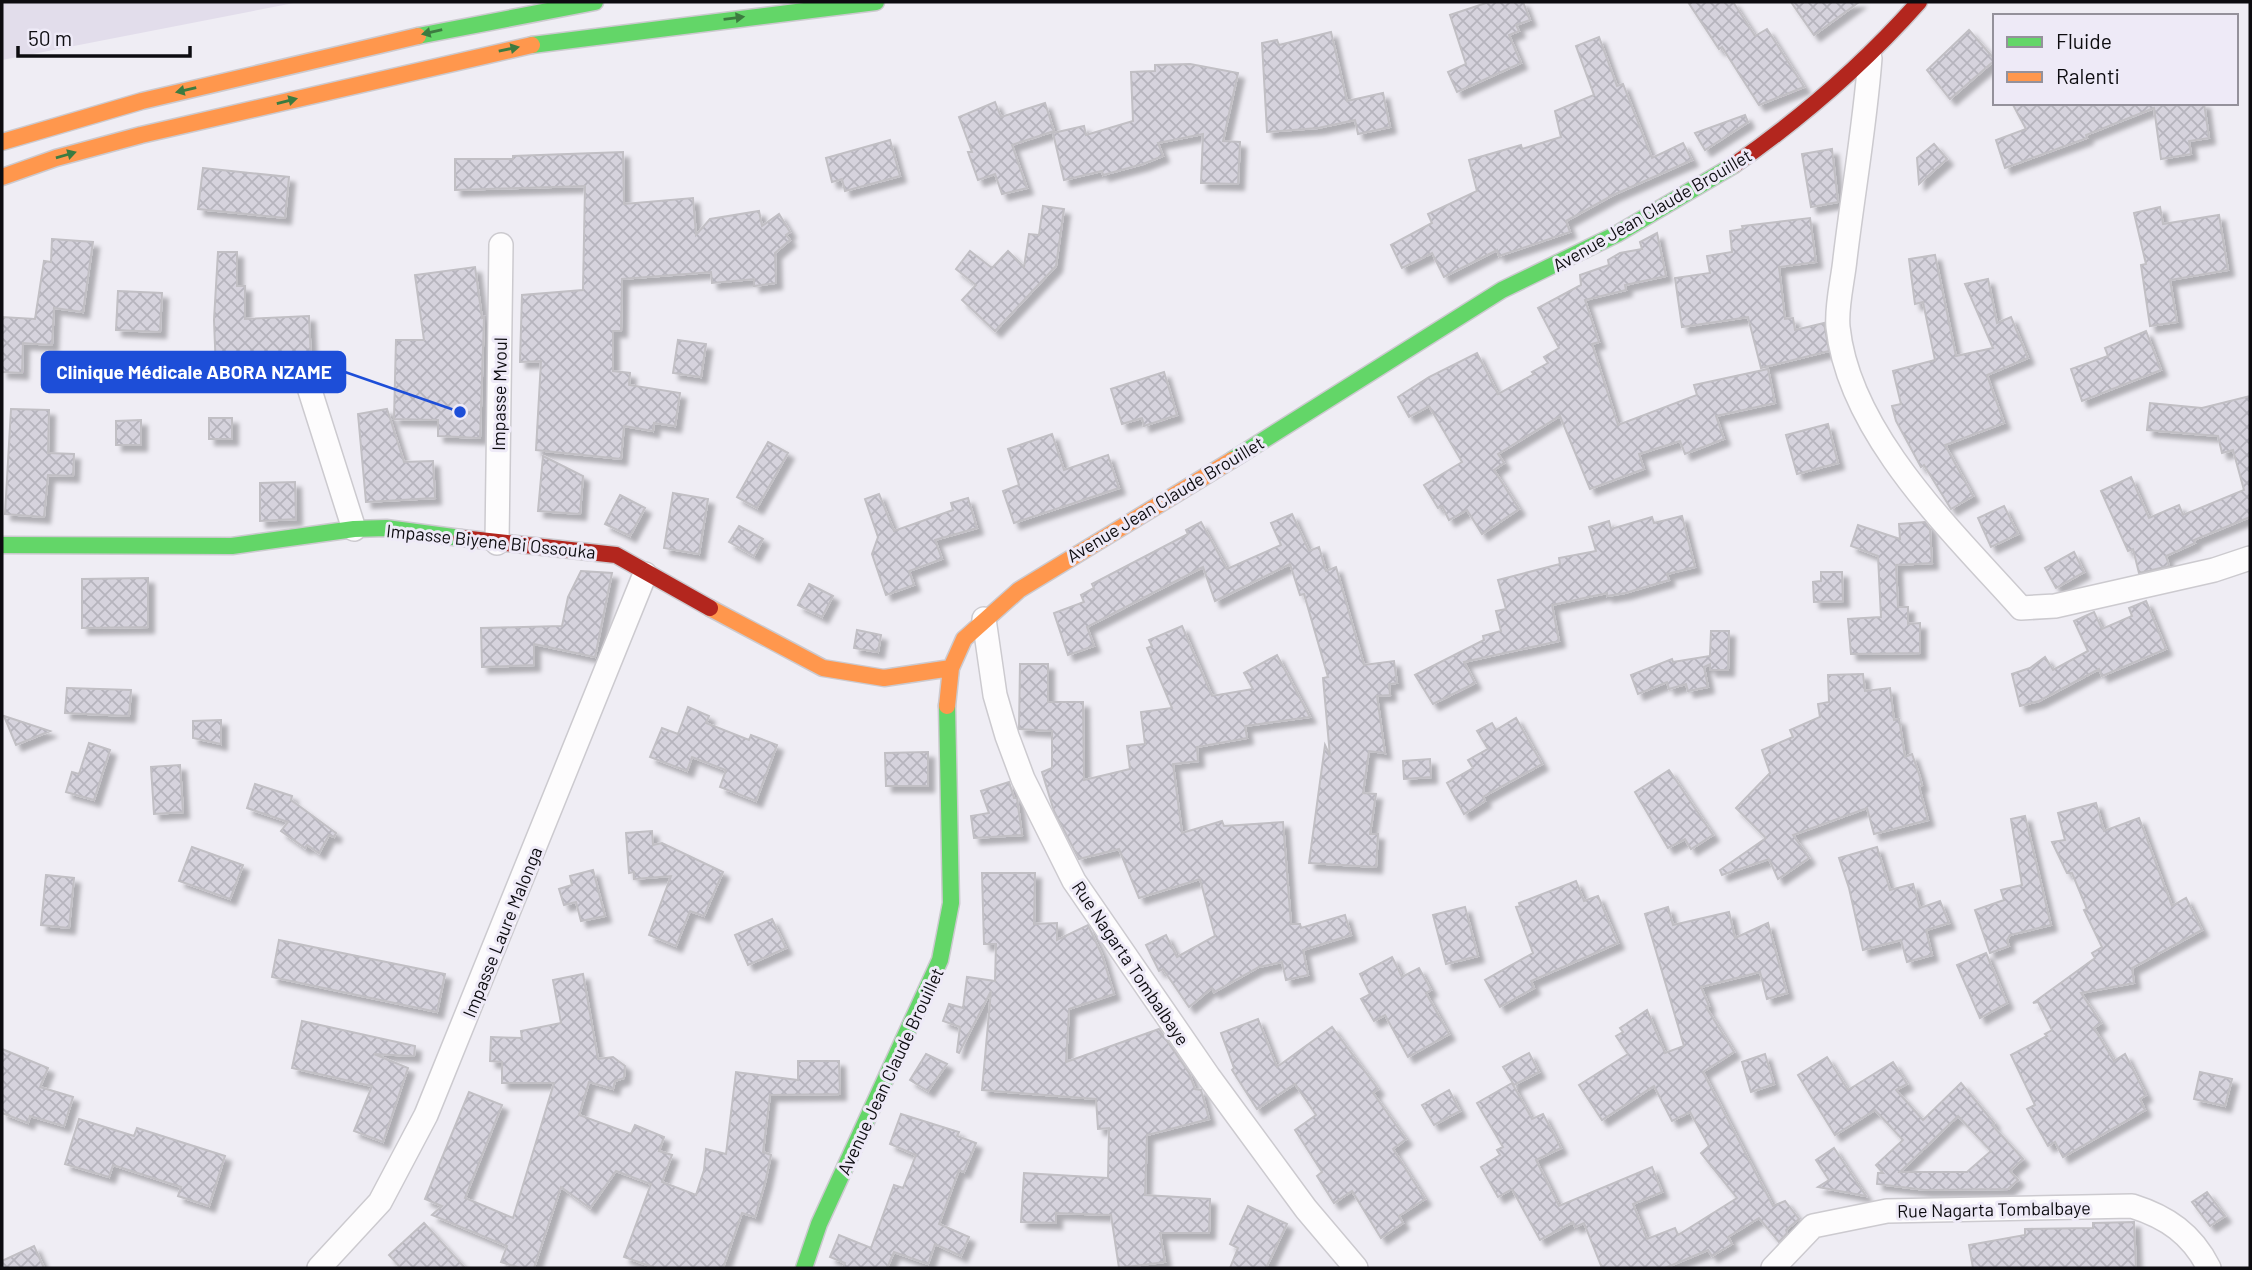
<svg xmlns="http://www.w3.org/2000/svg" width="2252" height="1270" font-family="Barlow,sans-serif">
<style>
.built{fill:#e2ddeb}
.building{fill:url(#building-cross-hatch);stroke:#c1bfc4;stroke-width:2;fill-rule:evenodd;filter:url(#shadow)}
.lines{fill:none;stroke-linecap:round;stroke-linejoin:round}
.street-casing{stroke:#cccacf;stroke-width:26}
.fast-casing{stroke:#cccacf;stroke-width:19}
.slow-casing{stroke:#cccacf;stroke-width:19}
.jam-casing{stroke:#cccacf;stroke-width:19}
.street{stroke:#fdfcfd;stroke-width:23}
.fast{stroke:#63d668;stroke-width:16}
.slow{stroke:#ff974d;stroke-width:16}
.jam{stroke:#b3261e;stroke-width:16}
.oneway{fill:#3c7b40}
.labels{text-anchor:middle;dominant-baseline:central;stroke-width:6;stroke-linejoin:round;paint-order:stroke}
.street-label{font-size:18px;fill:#0d0c10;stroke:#eeeaf7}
.leader{fill:none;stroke:#1d4ed8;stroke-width:2.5}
.callout-dot{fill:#1d4ed8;stroke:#eeeaf7;stroke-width:2.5}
.callout{fill:#1d4ed8;stroke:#1d4ed8;stroke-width:2.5}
.callout-label{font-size:19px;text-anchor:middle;font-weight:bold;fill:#fff}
</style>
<defs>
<pattern id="building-cross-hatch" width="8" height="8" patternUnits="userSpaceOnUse" patternTransform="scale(1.75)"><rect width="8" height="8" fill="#d6d3dd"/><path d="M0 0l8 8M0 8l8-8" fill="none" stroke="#b6b4bd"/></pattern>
<filter id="shadow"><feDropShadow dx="6" dy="6" stdDeviation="2" flood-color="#0004"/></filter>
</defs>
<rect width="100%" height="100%" fill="#efedf4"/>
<path class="built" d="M2,2H299L2,60Z"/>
<path class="building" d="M1489,2H1523L1530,20L1516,25L1519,31L1509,35L1521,63L1457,92L1448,72L1466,64L1450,15Z
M1688,2H1733L1755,36L1767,29L1804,87L1759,105L1722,47L1719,49Z
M1791,2H1859L1814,35Z
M1969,30L1995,60L1950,99L1927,70Z
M1331,32L1347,101L1383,93L1390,127L1358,134L1355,120L1318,128L1267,132L1262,43L1277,40L1279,45Z
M1599,37L1617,86L1623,84L1652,158L1683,143L1692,160L1613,195L1566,221L1570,232L1499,256L1497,250L1444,277L1432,253L1402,268L1391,245L1432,223L1428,214L1477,191L1469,160L1521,145L1522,149L1561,137L1555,111L1594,95L1576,46Z
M1190,64L1238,73L1223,141L1240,142L1238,184L1201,183L1203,134L1158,143L1163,156L1143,164L1103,175L1102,171L1064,180L1053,133L1084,126L1086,135L1133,121L1131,72L1155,71V65Z
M995,102L1001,117L1045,103L1054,131L1012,145L1027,188L1002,194L995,174L978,180L968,152H972L959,117Z
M2012,103H2204L2209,138L2189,141L2191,154L2161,159L2154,108L2086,135L2087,138L2005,168L1996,140L2026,129Z
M1745,115L1748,122L1705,150L1695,133Z
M890,140L900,176L845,191L842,179L832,182L826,158Z
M1934,144L1947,159L1919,184L1917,158Z
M1832,149L1838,202L1811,207L1802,154Z
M623,152L624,204L693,198L696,235L710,219L759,211L762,226L779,214L790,232L786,235L790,240L775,253L776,283L754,286V279L712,283L711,272L622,279L621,331H613V371L630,373L629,385L680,393L675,426L654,423L653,431L624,426L621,459L536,450L541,361L520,362L522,295L583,290L585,186L455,190V159H513V156Z
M203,168L289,177L285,218L198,209Z
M1043,206L1064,209L1056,266L995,331L962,300L976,285L956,269L970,251L992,268L1008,251L1024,267L1029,234L1039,235Z
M2160,207L2163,224L2219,215L2228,270L2170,280L2177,322L2150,326L2141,265L2146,264L2134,213Z
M1810,218L1816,262L1779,267L1785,319L1793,318L1795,330L1824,323L1829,351L1761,368L1748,317L1682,327L1675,278L1710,273L1707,256L1732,252L1730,231L1743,229L1742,226Z
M1657,233L1666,276L1625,285L1626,290L1585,300L1599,342L1592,344L1618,425L1697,395L1694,385L1768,369L1775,403L1716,416L1724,439L1685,454L1680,441L1639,454L1644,469L1590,489L1560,416L1498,454L1504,463L1494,470L1519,509L1482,534L1467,510L1449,520L1442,506L1438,508L1424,485L1462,462L1429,406L1409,417L1398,397L1429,377L1477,353L1498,394L1534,374L1532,372L1548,363L1544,357L1559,348L1538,308L1581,285L1580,275L1609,265L1608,260L1620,253L1642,249L1640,242Z
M52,239L93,242L83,312L54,308L52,345L23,343L22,373L2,372V317L35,319L44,261L51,262Z
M218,252H237V286H245V319L309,316L311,360L265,361V369L216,371L214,320Z
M1935,255L1956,356L1993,348L1965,284L1988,279L1997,323L2011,317L2028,358L1987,375L2004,423L1945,445L1973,496L1951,509L1924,465L1921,467L1896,421L1892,406L1901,404L1893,371L1935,360L1923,302L1915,304L1909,259Z
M475,267L482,318L484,317L480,438L438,436V420L394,419L396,340H424L415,275Z
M118,291L162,293L160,332L116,330Z
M2146,331L2161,370L2082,401L2071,369L2108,356L2105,348Z
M678,340L706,344L701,377L673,373Z
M1164,372L1177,415L1144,426L1142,418L1122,424L1111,389Z
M2250,396V517L2194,540L2195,543L2166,556L2169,566L2139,573L2133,549L2128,551L2101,491L2131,477L2149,518L2179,505L2183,515L2244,490L2233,450L2222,453L2218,436L2147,430L2150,403L2202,408Z
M11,409L49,410L48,453L74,454L73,476L48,475L44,517L5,514Z
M387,409L404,462L433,461L435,498L366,502L358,414Z
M209,418H232V439H209Z
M141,420V445H116V421Z
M1828,424L1838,463L1797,474L1786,435Z
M1052,434L1064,470L1108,455L1119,488L1014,523L1003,491L1019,485L1008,449Z
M768,442L788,453L757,508L737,497Z
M543,456L583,476L580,514L538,511Z
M295,482L296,519L260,521V483Z
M673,493L708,499L699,554L664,548Z
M879,494L894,531L953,510L951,503L968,498L977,528L935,540L942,559L909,571L914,585L886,595L872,554L878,537L865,499Z
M620,495L645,508L630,536L605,524Z
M2004,506L2018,534L1991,547L1978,518Z
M1292,514L1309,551L1319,547L1326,571L1336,567L1364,665L1394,661L1397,683L1389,684L1390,695L1377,696L1385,753L1369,751L1363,793L1376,794L1370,834H1378L1376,867L1309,863L1325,745L1330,756L1323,678L1328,677L1304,594L1300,595L1290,564L1215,601L1203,567L1087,627L1094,646L1068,655L1054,613L1084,602L1081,595L1094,588L1092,584L1188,534L1186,530L1201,522L1227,569L1281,545L1271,523Z
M1682,516L1695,567L1667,574L1669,580L1625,593L1607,596V593L1552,605L1559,641L1464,662L1475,683L1433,704L1415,675L1484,640L1483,636L1501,631L1496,611L1506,609L1498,580L1560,564L1559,558L1596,551L1589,527L1609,521L1611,529L1652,517L1654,523Z
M1925,522L1930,529L1932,563L1896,565L1898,607H1908V624L1920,623V653L1851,654L1848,619L1881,617L1878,556L1851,546L1858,525L1900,539L1899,524Z
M739,526L763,539L754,556L729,542Z
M2074,552L2084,572L2056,588L2045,568Z
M581,571L612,573L595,657L534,644V665L482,667L481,628L562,626L568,597Z
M1821,572H1842L1843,601L1814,602L1813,582L1821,581Z
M148,578V627L82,628V579Z
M809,584L833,596L822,617L798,605Z
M2146,601L2166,649L2102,676L2099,669L2039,701L2020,706L2012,674L2030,668L2045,657L2053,670L2088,651L2074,621L2094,612L2102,629L2132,616L2129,608Z
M1182,626L1212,696L1253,689L1244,673L1277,655L1310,717L1245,726L1247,738L1197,747L1198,761L1173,764L1182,833L1222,821L1224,826L1283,822L1291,924H1300L1301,928L1345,915L1351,935L1303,950L1308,975L1286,980L1282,962L1259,967L1214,992L1212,988L1189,1007L1163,969L1159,971L1146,945L1166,935L1177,957L1215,936L1200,879L1139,898L1119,849L1079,859L1054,811L1042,772L1052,768V731L1019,729L1020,664H1048V702H1083L1084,780L1130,769L1127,746L1145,744L1141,712L1172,708L1147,648L1152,646L1149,640Z
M857,630L881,635L878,652L854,648Z
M1711,631H1729L1728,670H1710V664L1704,667L1708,687L1688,691L1686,684L1669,689L1667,682L1638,694L1631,675L1672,659L1673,662L1710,656Z
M1863,674L1865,691L1890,688L1894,720L1899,719L1905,757L1912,754L1919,774L1922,785L1919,787L1928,820L1874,834L1867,808L1793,835L1809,858L1778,879L1769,859L1722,875L1720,870L1766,838L1736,808L1770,773L1762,750L1793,737L1790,730L1820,717L1818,704L1829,702L1828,675Z
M67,688L131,690L129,716L65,713Z
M688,707L709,716L706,723L749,740L751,735L777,745L756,801L720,787L726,770L692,757L687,771L650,757L662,728L678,734Z
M4,716L50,731L16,745Z
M1516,718L1542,764L1483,797L1485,801L1464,814L1447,783L1473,768L1468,760L1488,749L1477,731L1492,723L1496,730Z
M221,720V744L193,738V721Z
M89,743L110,750L94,800L66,792L72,772L79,774Z
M928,752V786H886L885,753Z
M1430,759L1431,777L1404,779L1403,761Z
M180,765L183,812L154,814L151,767Z
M1669,770L1713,835L1691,849L1685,839L1668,848L1635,792Z
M1009,782L1014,798H1017L1022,835L974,838L971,816L989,813L981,791Z
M255,784L292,796L291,800L336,833L334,837L329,835L319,853L307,845L305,848L281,831L288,822L247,808Z
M2096,803L2104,831L2139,818L2172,906L2186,898L2202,930L2132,968L2134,983L2081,993L2101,1023L2094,1028L2114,1061L2125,1054L2146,1095L2140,1099L2145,1110L2063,1157L2055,1142L2048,1146L2027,1109L2035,1105L2011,1055L2047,1036L2045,1034L2052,1030L2038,1002L2033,1003L2095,958L2092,953L2102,947L2084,910L2087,909L2072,873H2067L2052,842L2065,840L2058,813Z
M2025,816L2051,925L2010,935L2007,940L2009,946L1990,953L1975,910L2004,900L2001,890L2022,885L2011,819Z
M652,831L653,845L662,843L723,872L704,916L690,911L676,946L649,935L671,876L634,879V872L629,873L626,833Z
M192,847L243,865L230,899L179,881Z
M1877,847L1890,890L1913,884L1920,908L1940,901L1949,923L1926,930L1932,955L1907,962L1901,940L1863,950L1849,888L1839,858Z
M593,870L605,916L581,921L576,902L564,905L559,889L572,885L570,876Z
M982,873H1035L1034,924L1057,923V940L1088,925L1102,955L1114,994L1069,1009L1066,1062L1159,1029L1189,1073L1195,1089L1201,1090L1209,1119L1147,1135L1145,1195L1210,1199L1209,1233H1160L1165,1262L1119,1268L1111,1215L1056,1213V1223L1021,1222L1024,1173L1108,1178L1109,1128L1098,1129L1096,1099L982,1090L991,991L959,1053L957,1052L960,1027L943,1021L949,1004L963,1008L967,977L995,981L996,944H984Z
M46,875L74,878L69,928L41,925Z
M1576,881L1584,901L1598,896L1618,943L1531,981L1534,988L1500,1007L1485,980L1533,953L1516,907L1520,906L1519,903Z
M1465,907L1478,956L1446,964L1433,915Z
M1668,907L1673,925L1729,912L1735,938L1768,923L1787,993L1767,999L1760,972L1701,987L1709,1006L1706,1007L1734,1052L1703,1072L1773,1206L1785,1201L1799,1219L1786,1230L1787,1233L1779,1242L1759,1218L1728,1237L1732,1244L1712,1256L1708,1250L1665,1268H1602L1584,1223L1575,1227L1573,1222L1540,1240L1512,1189L1498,1197L1481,1167L1500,1155L1497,1150L1503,1147L1477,1103L1512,1083L1532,1119L1543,1114L1561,1148L1536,1160L1559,1206L1652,1167L1662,1192L1633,1204L1647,1239L1675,1228L1678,1235L1737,1198L1701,1153L1709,1146L1690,1112L1672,1121L1654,1086L1602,1120L1579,1085L1628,1054L1616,1036L1623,1032L1620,1028L1647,1010L1665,1053L1684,1046L1645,914Z
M772,919L786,948L748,965L735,935Z
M279,940L445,974L437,1012L272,977Z
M1986,953L2007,1003L1980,1018L1957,965Z
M1392,957L1402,977L1419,968L1431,990L1426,993L1449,1034L1408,1057L1385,1015L1374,1021L1361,999L1370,994L1360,974Z
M583,974L598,1059L613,1057L625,1066L624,1078L615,1081L613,1089L589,1082L579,1115L631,1134L635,1125L664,1137L659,1151L672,1155L662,1182L696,1195L704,1170L706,1149L726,1154L736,1072L798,1080V1061H839L840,1094L770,1095L763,1152L771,1155L765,1183L755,1217L742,1213L723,1268H656L624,1257L651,1184L616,1171L590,1208L561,1187L534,1268H520L501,1262L507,1246L432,1215L442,1206L425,1199L469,1092L502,1105L465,1198L513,1218L554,1083H502V1062L490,1061L491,1037L522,1038L521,1031L561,1023L553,980Z
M1258,1019L1277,1067L1332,1027L1378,1089L1373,1093L1406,1139L1393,1149L1425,1199L1399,1216L1403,1223L1381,1238L1352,1191L1334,1203L1317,1176L1322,1172L1295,1130L1316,1115L1295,1084L1257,1109L1232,1070L1234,1068L1221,1033Z
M302,1021L415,1046L414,1056L374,1054L408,1068L383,1142L354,1131L372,1086L292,1068Z
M2,1049L48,1068L40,1087L73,1097L64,1126L30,1116L28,1123L2,1113Z
M1529,1053L1539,1072L1514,1085L1503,1067Z
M926,1054L947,1064L928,1091L910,1080Z
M1765,1054L1774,1084L1751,1092L1742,1062Z
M1827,1057L1848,1090L1893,1062L1907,1084L1896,1090L1923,1120L1961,1083L1994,1123L1992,1125L2023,1159L2010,1171L2018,1180L2008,1189L1926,1190L1877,1184L1878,1173H1883L1876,1165L1903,1140L1875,1110L1835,1135L1798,1075ZM1958,1116L1991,1151L1967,1172H1900Z
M2200,1072L2232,1079L2225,1106L2194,1099Z
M1449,1090L1460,1111L1434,1125L1422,1105Z
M901,1114L959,1132L957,1136L976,1143L964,1172L959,1170L939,1224L969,1237L961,1256L935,1244L928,1264L894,1252L887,1268H843L845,1263L830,1257L839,1235L871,1248L894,1185L903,1188L916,1155L890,1144Z
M79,1119L134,1136L137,1128L225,1156L209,1206L178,1196L181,1187L113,1165L109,1177L65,1164Z
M1834,1148L1866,1196L1818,1187L1829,1180L1816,1160Z
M2207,1192L2225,1216L2210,1226L2192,1202Z
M1248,1206L1287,1224L1266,1268H1230L1238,1248L1230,1244Z
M2134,1222L2136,1268H1973L1969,1245L2025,1235V1229L2093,1228V1223Z
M424,1223L465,1268H401L389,1255Z
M34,1246L44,1268H2V1261Z"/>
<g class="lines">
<g class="street-casing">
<path id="street" d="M1870,58C1865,125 1853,192 1845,259C1843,280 1836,306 1838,327C1849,434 1953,532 2021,608L2055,606L2214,570L2250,558
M305,375L354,529
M497,543L501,245
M984,619L995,695L1007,736L1023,779L1074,881L1209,1077L1306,1209L1356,1268
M319,1268L380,1202L426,1115L645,574
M1773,1268L1813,1226L1887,1211L2132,1206C2167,1217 2192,1234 2209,1268"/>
</g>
<g class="fast-casing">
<path id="fast" d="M418,36L595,2
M532,45L876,2
M1232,460L1502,290L1617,234L1734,165
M2,545L232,546L354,529L386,528L461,538
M804,1268L819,1224L940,960L951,903L947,706"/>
</g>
<g class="slow-casing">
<path id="slow" d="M2,142L142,101L418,36
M2,177L56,158L141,135L532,45
M710,608L823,668L884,678L951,668
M947,706L951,668L964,639L1019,590L1232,460"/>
</g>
<g class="jam-casing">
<path id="jam" d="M1734,165C1803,117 1863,65 1919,2
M461,538L616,555L710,608"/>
</g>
<use href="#street" class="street"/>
<use href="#fast" class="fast"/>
<use href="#slow" class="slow"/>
<use href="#jam" class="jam"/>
</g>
<defs><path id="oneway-solid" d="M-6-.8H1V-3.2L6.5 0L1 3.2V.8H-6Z" transform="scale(1.75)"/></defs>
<g class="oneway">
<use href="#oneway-solid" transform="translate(734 18) rotate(-7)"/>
<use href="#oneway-solid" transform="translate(432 32) rotate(167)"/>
<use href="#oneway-solid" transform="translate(509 49) rotate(-12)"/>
<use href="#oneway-solid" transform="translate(186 90) rotate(167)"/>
<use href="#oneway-solid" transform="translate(287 101) rotate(-14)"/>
<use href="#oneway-solid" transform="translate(66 155) rotate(-16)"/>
</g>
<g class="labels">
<g class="street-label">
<text transform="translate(1652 210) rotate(-30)">Avenue Jean Claude Brouillet</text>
<text transform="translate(499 394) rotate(-89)">Impasse Mvoul</text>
<text transform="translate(1165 499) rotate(-31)">Avenue Jean Claude Brouillet</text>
<text transform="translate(491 541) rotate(6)">Impasse Biyene Bi Ossouka</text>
<text transform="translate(502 932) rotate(-68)">Impasse Laure Malonga</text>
<text transform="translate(1131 963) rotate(56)">Rue Nagarta Tombalbaye</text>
<text transform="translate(890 1071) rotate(-65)">Avenue Jean Claude Brouillet</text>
<text transform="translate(1994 1209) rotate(-1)">Rue Nagarta Tombalbaye</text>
</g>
</g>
<path class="leader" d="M460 412L345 372"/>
<circle class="callout-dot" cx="460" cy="412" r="7"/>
<rect class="callout" x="42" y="352" width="303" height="40" rx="7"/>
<g class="callout-label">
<text x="194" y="379">Clinique Médicale ABORA NZAME</text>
</g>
<rect width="2252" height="1270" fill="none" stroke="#0d0c10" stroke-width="7"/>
<rect x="1993" y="14" width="245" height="91" fill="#eeeaf7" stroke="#94919b" stroke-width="2"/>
<rect x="2007" y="37" width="35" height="10" fill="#63d668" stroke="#94919b" stroke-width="2"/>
<text x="2056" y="49" font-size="21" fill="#0d0c10">Fluide</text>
<rect x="2007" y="72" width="35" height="10" fill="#ff974d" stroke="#94919b" stroke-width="2"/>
<text x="2056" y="84" font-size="21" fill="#0d0c10">Ralenti</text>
<path d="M18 46v10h172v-10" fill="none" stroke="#0d0c10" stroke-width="3.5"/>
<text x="28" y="46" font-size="21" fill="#0d0c10" stroke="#eeeaf7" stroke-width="5" paint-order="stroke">50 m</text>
</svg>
